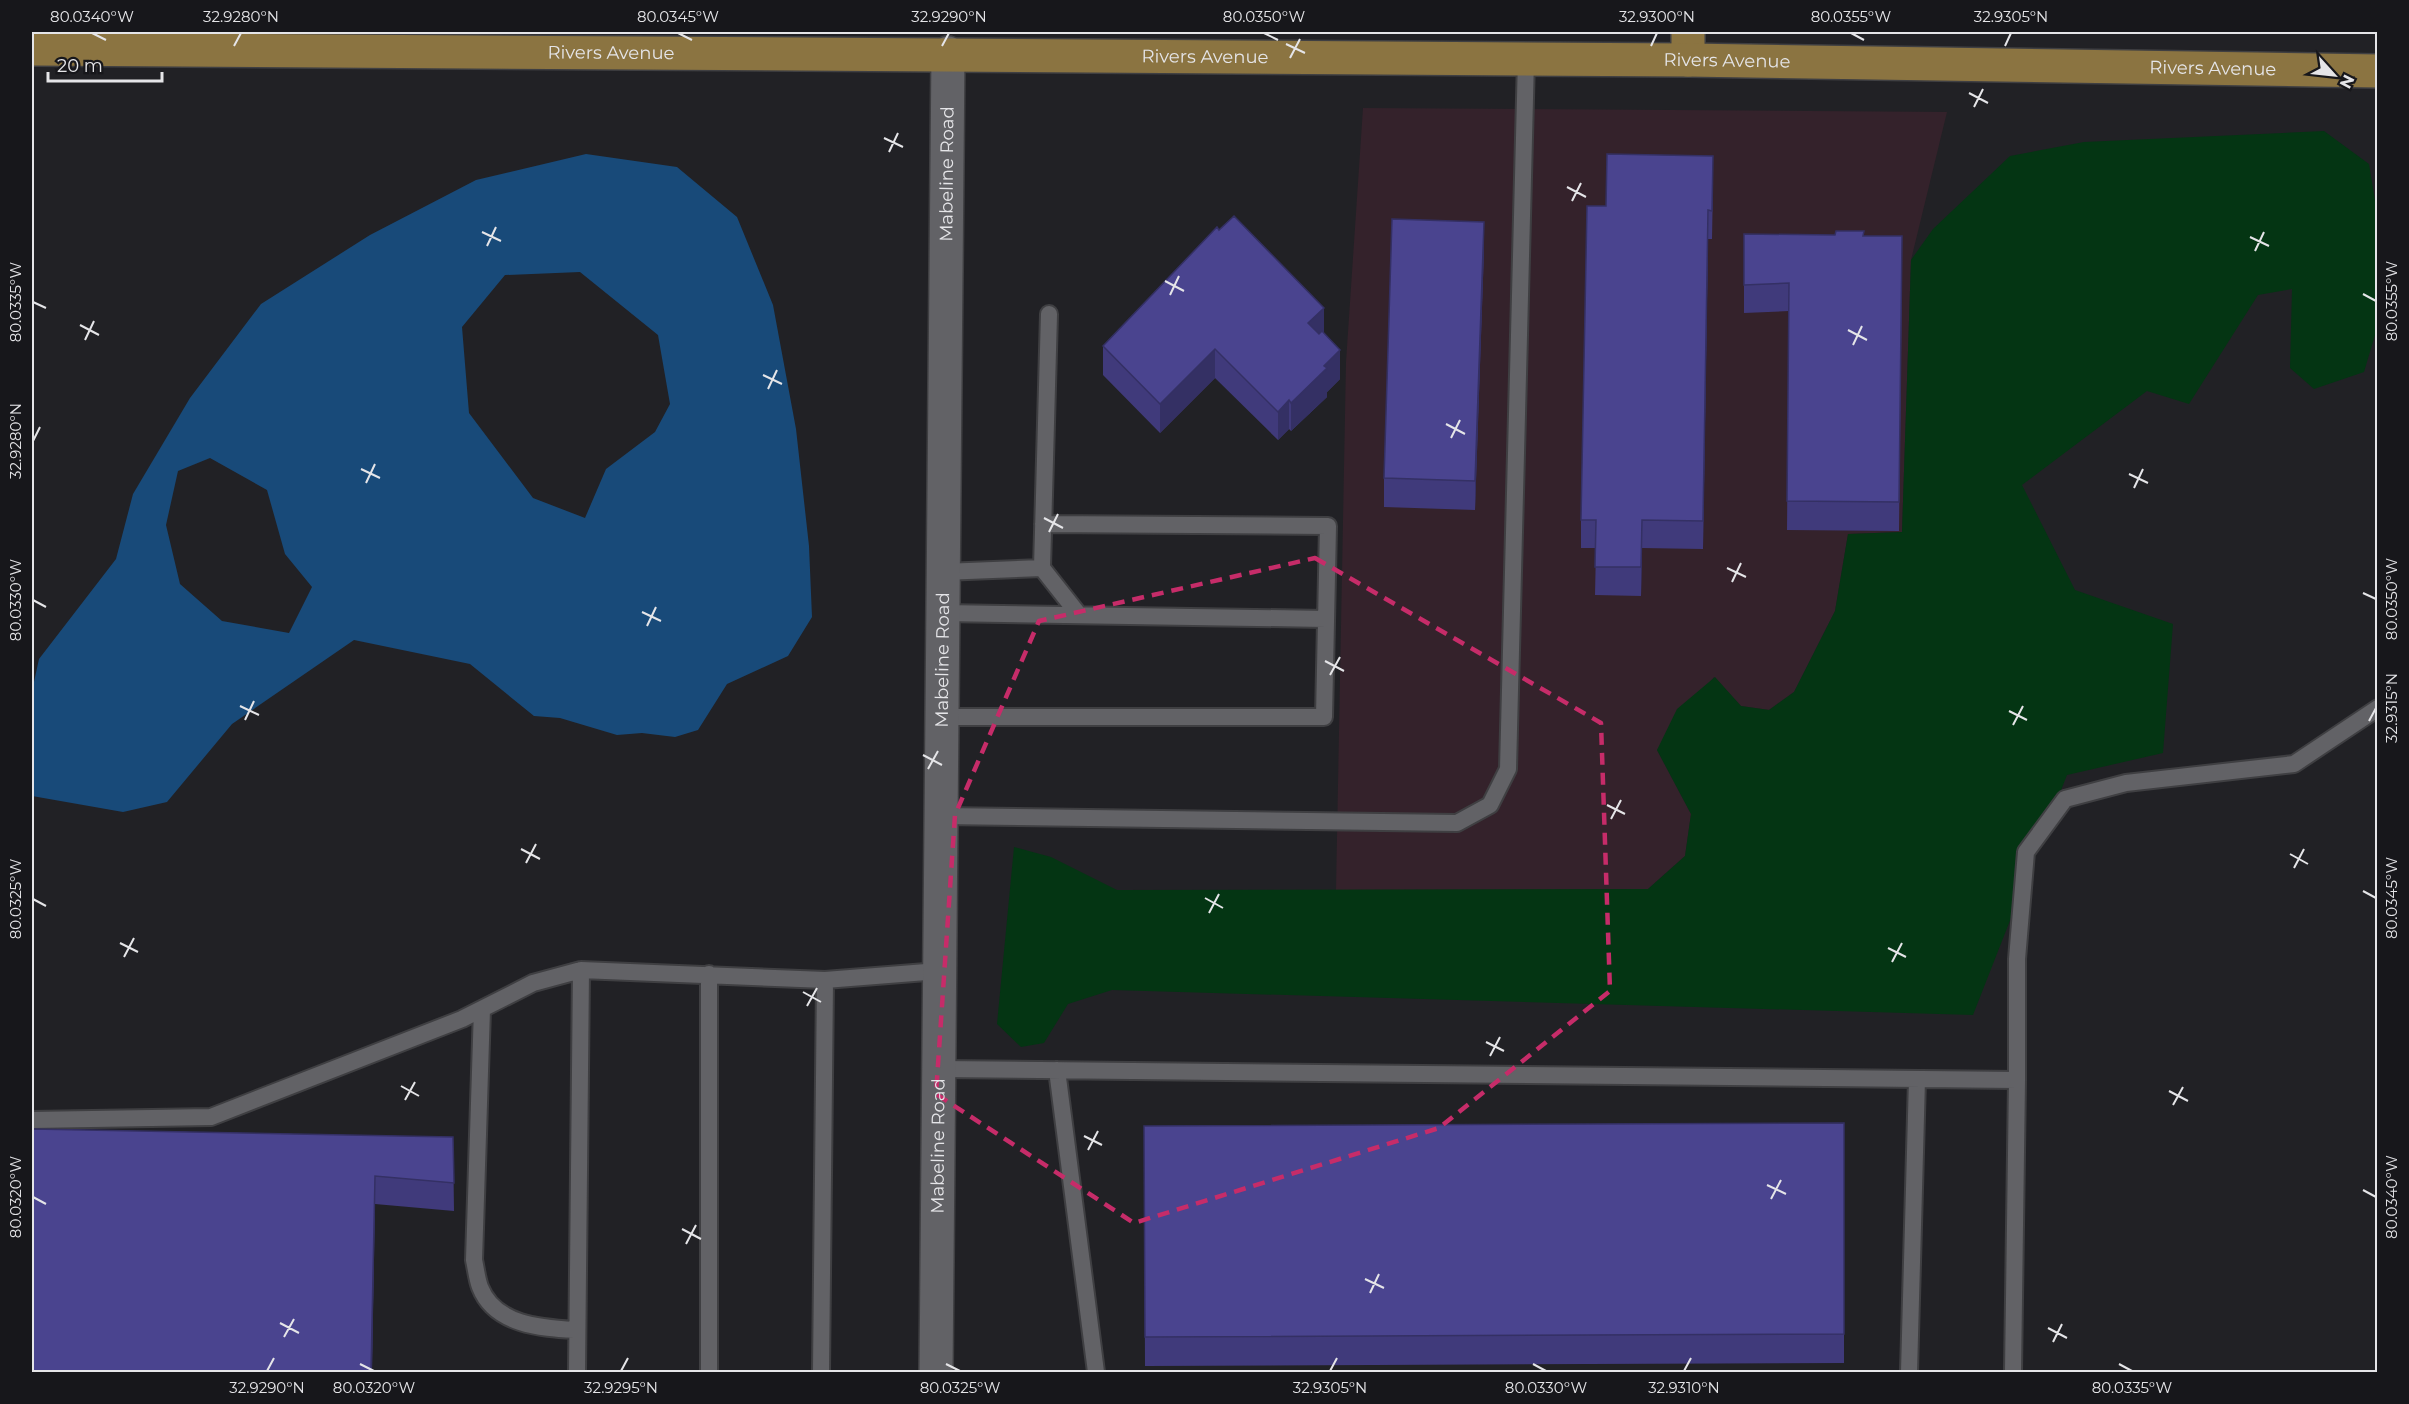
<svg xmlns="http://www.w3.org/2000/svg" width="2409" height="1404" font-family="Montserrat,sans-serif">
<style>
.commercial{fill:#34222b}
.green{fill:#043513}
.water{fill:#184a79;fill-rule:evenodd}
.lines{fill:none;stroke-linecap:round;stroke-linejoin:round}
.service-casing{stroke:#3f3f42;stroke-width:20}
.minor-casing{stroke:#3f3f42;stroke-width:36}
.primary-casing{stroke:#3f3f42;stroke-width:36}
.service{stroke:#626266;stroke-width:16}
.minor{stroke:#626266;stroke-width:33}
.primary{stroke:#8b7441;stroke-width:33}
.wall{fill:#403a7b}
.shaded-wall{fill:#343064}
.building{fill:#4a448f;stroke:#343064;stroke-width:1.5}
.marked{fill:none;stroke:#c62c69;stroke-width:4.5;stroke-dasharray:12 8;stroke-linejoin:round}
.ticks{fill:none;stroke:#e5e5e8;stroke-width:2}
.labels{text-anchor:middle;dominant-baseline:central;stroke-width:6;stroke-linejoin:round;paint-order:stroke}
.street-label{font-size:18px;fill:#e5e5e8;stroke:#17171b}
.neatline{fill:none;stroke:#e5e5e8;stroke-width:2}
.ticks-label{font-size:15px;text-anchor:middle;fill:#e5e5e8}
</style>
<rect width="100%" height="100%" fill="#212125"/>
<path class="commercial" d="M1363,108L1947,112L1911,260L1902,532L1848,534L1835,611L1794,692L1769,710L1741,706L1714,677L1657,750L1691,814L1685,856L1648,889L1336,890L1346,362Z"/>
<path class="green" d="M2324,131L2369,164L2377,213L2378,325L2364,372L2314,389L2290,368L2292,289L2258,295L2189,404L2147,391L2022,485L2075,590L2173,624L2163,753L2067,775L1973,1015L1112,990L1068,1004L1044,1043L1021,1047L997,1024L1014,847L1051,857L1117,890L1648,889L1685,856L1691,814L1657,750L1677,709L1715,677L1741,706L1769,710L1794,692L1835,611L1848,534L1902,532L1911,260L1933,229L2010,156L2084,142Z"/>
<path class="water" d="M586,154L677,167L737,217L773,305L796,429L809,546L812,617L788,656L727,684L698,730L675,737L642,733L617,735L560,718L534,716L470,664L354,640L232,724L167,802L123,812L32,796V691L39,659L116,559L133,494L190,398L261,304L370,235L476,180ZM580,272L658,335L670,404L655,432L606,469L585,518L533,498L469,413L462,327L505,275ZM210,458L267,490L285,554L312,587L289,633L222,621L180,584L166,525L178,471Z"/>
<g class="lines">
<g class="service-casing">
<path id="service" d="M1042,568L1079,615
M943,572L1042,568L1049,314
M943,613L1326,619
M942,717H1324L1328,526L1043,524
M941,816L1457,823L1490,805L1508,769L1526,59
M709,974V1372
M482,1009L474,1260C476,1269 477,1279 480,1287C495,1326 543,1328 577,1330
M939,1069L2017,1080L2013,1372
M1057,1070L1096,1372
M2017,1080V959L2026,852L2065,799L2126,783L2294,764L2378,708
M32,1120L211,1117L462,1019L533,983L581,970L825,980L939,971
M577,1372L581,970
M821,1372L825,980
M1909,1372L1917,1079"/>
</g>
<g class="minor-casing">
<g id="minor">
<path id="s1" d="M936,1372L948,53"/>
</g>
</g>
<g class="primary-casing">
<g id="primary">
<path d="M1688,32V60"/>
<path id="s2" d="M32,49L1688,60L2378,71"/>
</g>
</g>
<use href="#service" class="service"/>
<use href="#minor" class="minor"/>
<use href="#primary" class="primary"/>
</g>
<path class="wall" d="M1713,184L1712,239H1708L1703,549L1642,548L1641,596L1595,595L1596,548H1581V520L1606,206Z
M1744,234L1864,236L1902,264L1899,531L1787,530L1789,311L1744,313Z
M1484,250L1475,510L1384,507V478Z
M1324,333L1340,379L1327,392V397L1291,431L1289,429L1278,440L1215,378L1160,433L1103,375V346Z
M1844,1123V1363L1145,1366L1144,1126Z
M32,1129L453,1137L454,1211L375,1204L372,1372H32Z"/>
<path class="shaded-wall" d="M1708,210V239L1703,549V521Z
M1484,222V250L1475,510V481Z
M1324,308V336L1308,351V323Z
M1215,349V378L1160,433V404Z
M1340,350V379L1327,392V397L1291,431V403L1324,366Z
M1289,400V429L1278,440V412Z
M1642,520V548L1641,596V567Z
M375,1176L372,1372H371Z"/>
<path class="building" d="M1607,154L1713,156L1712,211L1708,210L1703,521L1642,520L1641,567H1595L1596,520H1581L1587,206H1606Z
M1234,216L1324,308L1308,323L1319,334L1322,331L1340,350L1324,366L1327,368L1291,403L1289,400L1278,412L1215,349L1160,404L1103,346L1217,227L1219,230Z
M1392,219L1484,222L1475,481L1384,478Z
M1836,231H1864L1863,236H1902L1899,502L1787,501L1789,283L1744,285V234L1835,235Z
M1844,1123V1334L1145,1337L1144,1126Z
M32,1129L453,1137L454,1183L375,1176L371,1372H32Z"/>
<path class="marked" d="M1315,558L1601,723L1610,991L1439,1128L1134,1223L936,1094L955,815L1039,621Z"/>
<path class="ticks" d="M92,33L106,40M678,33L692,40M1264,33L1278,40M1851,33L1864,40M1286,44L1305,53M234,46L241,33M942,46L949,33M1651,46L1657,33M2005,46L2011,33M1290,58L1300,39M1969,93L1988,103M1974,107L1983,89M884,138L903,147M889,152L898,133M1567,187L1586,197M1572,201L1581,183M482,232L501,241M2250,237L2269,246M487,246L496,227M2255,251L2264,232M1165,281L1184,291M2363,294L2376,301M1170,295L1179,276M33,302L46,308M80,325L99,335M1848,330L1867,340M85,340L94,321M1853,345L1862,326M763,375L782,384M768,389L777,370M1446,424L1465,434M1451,438L1460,420M33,441L40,427M361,469L380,478M2129,474L2148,483M366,483L375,464M2134,488L2143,469M1044,518L1063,528M1049,532L1058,514M1727,568L1746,577M1732,582L1741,563M2363,593L2376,599M33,600L46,607M642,612L661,621M647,626L656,607M1325,661L1344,671M1330,675L1340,657M240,706L259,715M2009,711L2027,720M245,720L254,701M2369,721L2376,708M2013,725L2023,706M923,755L942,765M928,769L938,751M1607,805L1625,814M1611,819L1621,800M521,849L540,859M2290,854L2308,864M526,863L536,844M2294,868L2304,849M2363,891L2376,898M1205,898L1223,908M33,899L46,906M1209,913L1219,894M120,943L138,952M1888,948L1906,957M124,957L134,938M1892,962L1902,943M803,992L821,1002M807,1006L817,988M1486,1042L1504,1051M1490,1056L1500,1037M401,1086L419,1096M2169,1091L2188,1101M405,1100L415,1082M2173,1105L2183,1087M1084,1136L1102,1145M1088,1150L1098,1131M1767,1185L1786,1194M2363,1190L2376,1197M33,1197L46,1204M1771,1199L1781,1180M682,1229L701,1239M686,1244L696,1225M1365,1279L1384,1288M1370,1293L1379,1274M280,1323L299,1333M2048,1328L2067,1338M284,1337L294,1319M2053,1342L2062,1324M360,1364L374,1371M946,1364L960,1371M1533,1364L1546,1371M2119,1364L2132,1371M267,1371L274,1358M621,1371L628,1358M1330,1371L1337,1358M1684,1371L1691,1358"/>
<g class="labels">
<g class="street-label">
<text stroke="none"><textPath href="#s2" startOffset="579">Rivers Avenue</textPath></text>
<text stroke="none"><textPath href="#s2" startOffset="1173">Rivers Avenue</textPath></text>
<text stroke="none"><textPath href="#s2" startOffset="1695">Rivers Avenue</textPath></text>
<text stroke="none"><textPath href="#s2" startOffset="2181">Rivers Avenue</textPath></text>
<text stroke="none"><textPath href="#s1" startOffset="1198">Mabeline Road</textPath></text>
<text stroke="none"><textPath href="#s1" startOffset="712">Mabeline Road</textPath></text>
<text stroke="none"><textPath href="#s1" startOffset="226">Mabeline Road</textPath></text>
</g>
</g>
<rect width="2409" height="1404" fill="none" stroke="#17171b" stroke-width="66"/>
<g transform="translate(2334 75) rotate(117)" stroke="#17171b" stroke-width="4.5" paint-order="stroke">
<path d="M0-4.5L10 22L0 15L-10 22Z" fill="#e5e5e8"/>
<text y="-9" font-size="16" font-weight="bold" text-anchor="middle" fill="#e5e5e8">N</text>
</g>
<path d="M48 72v9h114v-9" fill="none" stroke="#e5e5e8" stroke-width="3"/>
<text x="57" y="72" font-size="18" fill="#e5e5e8" stroke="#17171b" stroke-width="4.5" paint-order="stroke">20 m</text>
<rect x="33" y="33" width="2343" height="1338" class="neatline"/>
<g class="ticks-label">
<text x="92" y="22">80.0340°W</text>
<text x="241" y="22">32.9280°N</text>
<text x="678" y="22">80.0345°W</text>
<text x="949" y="22">32.9290°N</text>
<text x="1264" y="22">80.0350°W</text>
<text x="1657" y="22">32.9300°N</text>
<text x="1851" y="22">80.0355°W</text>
<text x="2011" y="22">32.9305°N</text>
<text transform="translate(2392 301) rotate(-90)" y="5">80.0355°W</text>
<text transform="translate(16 302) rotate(-90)" y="5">80.0335°W</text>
<text transform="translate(16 441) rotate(-90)" y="5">32.9280°N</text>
<text transform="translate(2392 599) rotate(-90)" y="5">80.0350°W</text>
<text transform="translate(16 600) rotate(-90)" y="5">80.0330°W</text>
<text transform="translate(2392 708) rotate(-90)" y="5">32.9315°N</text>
<text transform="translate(2392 898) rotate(-90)" y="5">80.0345°W</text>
<text transform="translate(16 899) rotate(-90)" y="5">80.0325°W</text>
<text transform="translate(2392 1197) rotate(-90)" y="5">80.0340°W</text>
<text transform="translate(16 1197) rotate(-90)" y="5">80.0320°W</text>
<text x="267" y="1393">32.9290°N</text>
<text x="374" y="1393">80.0320°W</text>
<text x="621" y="1393">32.9295°N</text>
<text x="960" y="1393">80.0325°W</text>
<text x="1330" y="1393">32.9305°N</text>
<text x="1546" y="1393">80.0330°W</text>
<text x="1684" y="1393">32.9310°N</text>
<text x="2132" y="1393">80.0335°W</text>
</g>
</svg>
